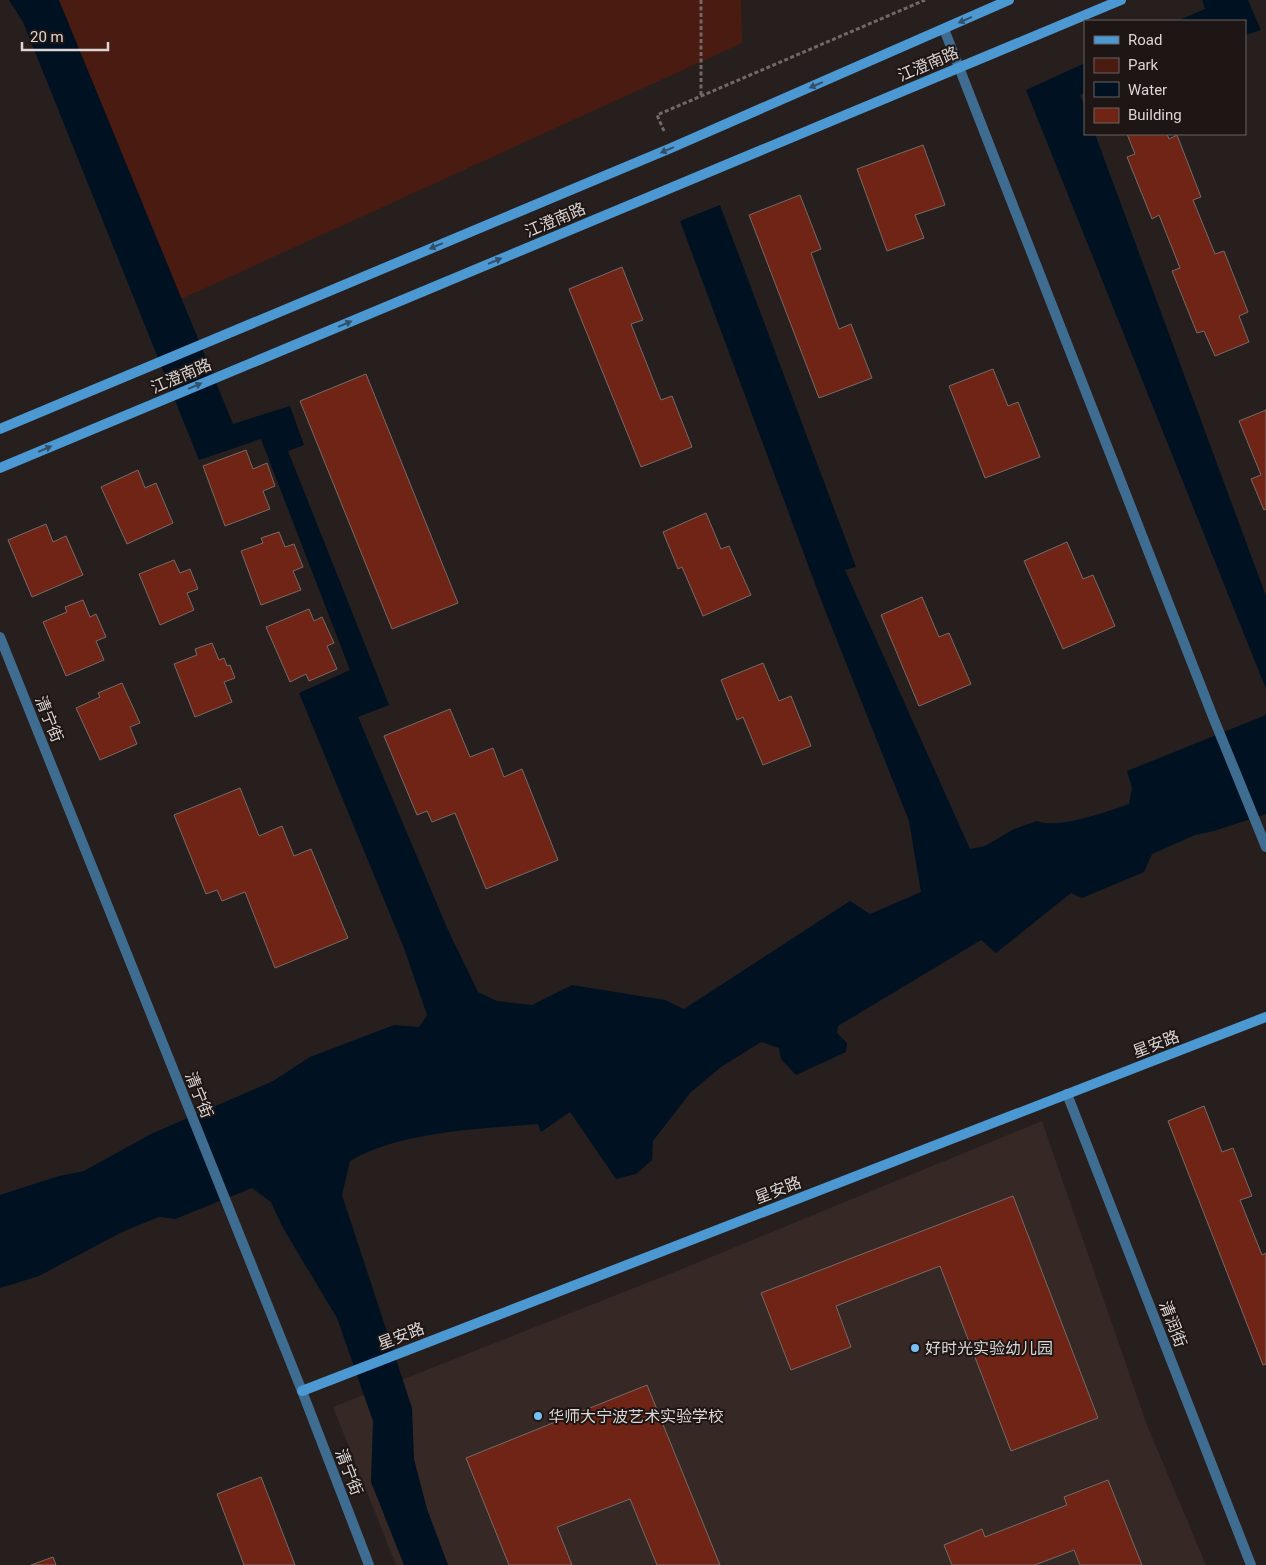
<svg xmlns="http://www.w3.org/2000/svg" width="1266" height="1565" font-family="Roboto,'Noto Sans SC',sans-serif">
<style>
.built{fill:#352825}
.green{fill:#491b11}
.water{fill:#001121}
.building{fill:#702415;stroke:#756b69}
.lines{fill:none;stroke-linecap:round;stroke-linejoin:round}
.path{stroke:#706968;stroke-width:3;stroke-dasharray:4 2.5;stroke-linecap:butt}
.street{stroke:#3f6d91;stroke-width:10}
.secondary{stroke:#4b98d2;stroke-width:10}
.oneway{fill:#325069}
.poi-dot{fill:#78bff8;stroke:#1d1614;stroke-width:2}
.labels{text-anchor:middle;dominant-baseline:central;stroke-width:4;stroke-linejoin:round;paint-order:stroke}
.street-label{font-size:16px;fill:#dcd7d6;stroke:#1d1614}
.poi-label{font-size:16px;fill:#dcd7d6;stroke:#1d1614;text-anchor:start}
</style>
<rect width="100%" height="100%" fill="#271f1d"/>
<path class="built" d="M1042,1121L1147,1425L1206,1565H396L333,1407L677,1271Z"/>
<path class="green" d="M27,0H741L742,43L177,301Z"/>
<path class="water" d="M9,0H59L233,424L290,406L304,445L288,451L389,705L358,717L448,930L478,992L497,1001L532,1005L572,985L665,1000L684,1009L850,901L870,914L921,892L909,821L823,605L680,221L720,205L856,567L845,570L970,849L985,846L1014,829L1037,821C1058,830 1108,811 1129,804L1132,788L1127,771L1266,715V814L1214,831L1195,835L1152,854L1144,872L1082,898L1071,893L996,953L981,940L838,1026L837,1033L847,1043L846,1052L796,1075L781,1059L779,1048L761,1042L721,1067L690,1093L653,1141L652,1160L636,1174L616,1179L570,1112L541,1132L538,1124C480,1129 400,1131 350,1161L342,1195L412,1408L414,1459L427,1509L448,1565H404L371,1482L373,1421L337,1318L283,1228L271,1202L252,1188L175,1219L159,1217L122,1232L39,1276L0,1288V1195L59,1176L84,1171L151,1134L273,1081L310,1057L394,1025L419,1027L427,1015L404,948L299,693L350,670L261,439L199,460L23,22Z
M1202,0H1248L1261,30L1245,35V21H1177L1205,9Z
M1085,63V93L1080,95L1085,107V134H1095L1266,596V689L1026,90Z"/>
<path class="building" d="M1127,134H1167L1169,139L1177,135L1201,197L1193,200L1215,254L1224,251L1248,312L1239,316L1249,342L1215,356L1204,331L1197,333L1172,271L1180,268L1159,215L1152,219L1127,157L1135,154Z
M923,145L945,205L915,215L924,238L887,251L857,169Z
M800,195L821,249L811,253L839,329L851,324L872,378L819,398L749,215Z
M622,267L643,320L631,324L661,400L672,396L692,447L641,467L569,289Z
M993,369L1008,406L1018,402L1040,457L985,478L949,386Z
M366,374L458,603L392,629L300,401Z
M1266,410V509L1264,510L1251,479L1261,475L1239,421Z
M246,450L253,469L267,463L275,486L263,491L270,509L225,526L203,466Z
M138,470L145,488L156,483L173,523L127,544L101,487Z
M706,513L721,549L729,546L751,595L703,616L682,567L678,569L663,532Z
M46,524L53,542L66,536L83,575L32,597L8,540Z
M279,532L285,547L294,544L303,567L293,571L301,590L261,605L241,551L263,543L261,538Z
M1067,542L1083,579L1093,575L1115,626L1063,649L1024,561Z
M174,560L180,573L190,569L198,589L187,593L194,610L160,625L139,574Z
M922,597L939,637L949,633L971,684L919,706L881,615Z
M83,600L90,617L96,614L106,637L96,641L104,660L66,676L43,622L67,612L65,607Z
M309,609L314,621L322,617L334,643L327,646L337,669L309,681L306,674L290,682L266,627Z
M212,643L219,660L224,658L227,666L230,665L235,678L224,682L232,702L195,717L174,664L197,655L195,649Z
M763,663L779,701L791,696L811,746L763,765L743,717L737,720L721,680Z
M122,683L140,723L130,727L137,744L100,760L76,708L100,697L98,693Z
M450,709L470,757L493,748L504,777L522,769L558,860L486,889L455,813L432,822L427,811L417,815L384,736Z
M240,788L259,836L282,826L294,856L311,849L348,938L275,968L245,892L222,901L217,890L206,894L174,815Z
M1204,1106L1222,1152L1233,1148L1252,1196L1240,1200L1262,1255L1266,1253V1364L1263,1365L1168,1121Z
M1013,1196L1098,1418L1011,1451L940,1266L836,1306L851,1347L791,1370L761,1293Z
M647,1385L720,1565H657L630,1499L557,1527L572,1565H509L466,1458Z
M261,1477L295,1565H244L217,1494Z
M1108,1480L1142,1565H1080L1074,1550L1035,1565H952L944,1545L982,1529L985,1537L1067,1505L1064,1497Z
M53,1557L56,1565H31Z"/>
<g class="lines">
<path class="path" d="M701,0V96
M664,131L657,115L925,0"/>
<path class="street" d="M944,29L1213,717L1266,847
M0,637L302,1391L369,1565
M1067,1094L1251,1565"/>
<path class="secondary" d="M0,429L671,148L1009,0
M0,468L1121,0
M302,1391L1266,1017"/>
</g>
<defs><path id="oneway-solid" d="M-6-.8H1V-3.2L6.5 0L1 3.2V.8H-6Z" transform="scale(1.25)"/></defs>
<g class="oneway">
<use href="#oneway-solid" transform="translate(965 20) rotate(156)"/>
<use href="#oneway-solid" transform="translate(816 85) rotate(157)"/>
<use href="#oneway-solid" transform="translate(667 150) rotate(157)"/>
<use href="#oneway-solid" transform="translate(436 246) rotate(157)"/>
<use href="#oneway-solid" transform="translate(495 261) rotate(-23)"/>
<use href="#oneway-solid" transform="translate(345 324) rotate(-23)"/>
<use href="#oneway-solid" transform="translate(195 386) rotate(-23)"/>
<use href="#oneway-solid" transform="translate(45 449) rotate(-23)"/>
</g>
<g class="poi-dot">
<circle cx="915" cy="1348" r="5"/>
<circle cx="538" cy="1416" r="5"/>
</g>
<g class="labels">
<g class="street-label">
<text transform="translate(928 64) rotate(-23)">江澄南路</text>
<text transform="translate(555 220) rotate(-23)">江澄南路</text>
<text transform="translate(181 376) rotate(-23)">江澄南路</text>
<text transform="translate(49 719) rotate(68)">清宁街</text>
<text transform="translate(1156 1044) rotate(-21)">星安路</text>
<text transform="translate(199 1095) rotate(68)">清宁街</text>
<text transform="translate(778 1190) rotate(-21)">星安路</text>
<text transform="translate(1173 1324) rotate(69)">清润街</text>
<text transform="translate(401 1336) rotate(-21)">星安路</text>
<text transform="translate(349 1472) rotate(69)">清宁街</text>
</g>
<g class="poi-label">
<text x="925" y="1348">好时光实验幼儿园</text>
<text x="548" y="1416">华师大宁波艺术实验学校</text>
</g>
</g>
<rect x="1084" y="20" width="162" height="115" fill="#1d1614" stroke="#696362"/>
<rect x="1094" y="36" width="25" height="8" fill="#4b98d2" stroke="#696362"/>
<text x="1128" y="45" font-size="15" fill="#dcd7d6">Road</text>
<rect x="1094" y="58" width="25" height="15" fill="#491b11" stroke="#696362"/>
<text x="1128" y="70" font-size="15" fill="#dcd7d6">Park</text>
<rect x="1094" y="82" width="25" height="15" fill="#001121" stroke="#696362"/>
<text x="1128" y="95" font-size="15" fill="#dcd7d6">Water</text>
<rect x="1094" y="108" width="25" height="15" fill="#702415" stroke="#696362"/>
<text x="1128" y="120" font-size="15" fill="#dcd7d6">Building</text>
<path d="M22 42v8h86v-8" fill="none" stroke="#dcd7d6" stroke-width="2.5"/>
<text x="30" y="42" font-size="15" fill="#dcd7d6" stroke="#1d1614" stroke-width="4" paint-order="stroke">20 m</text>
</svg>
